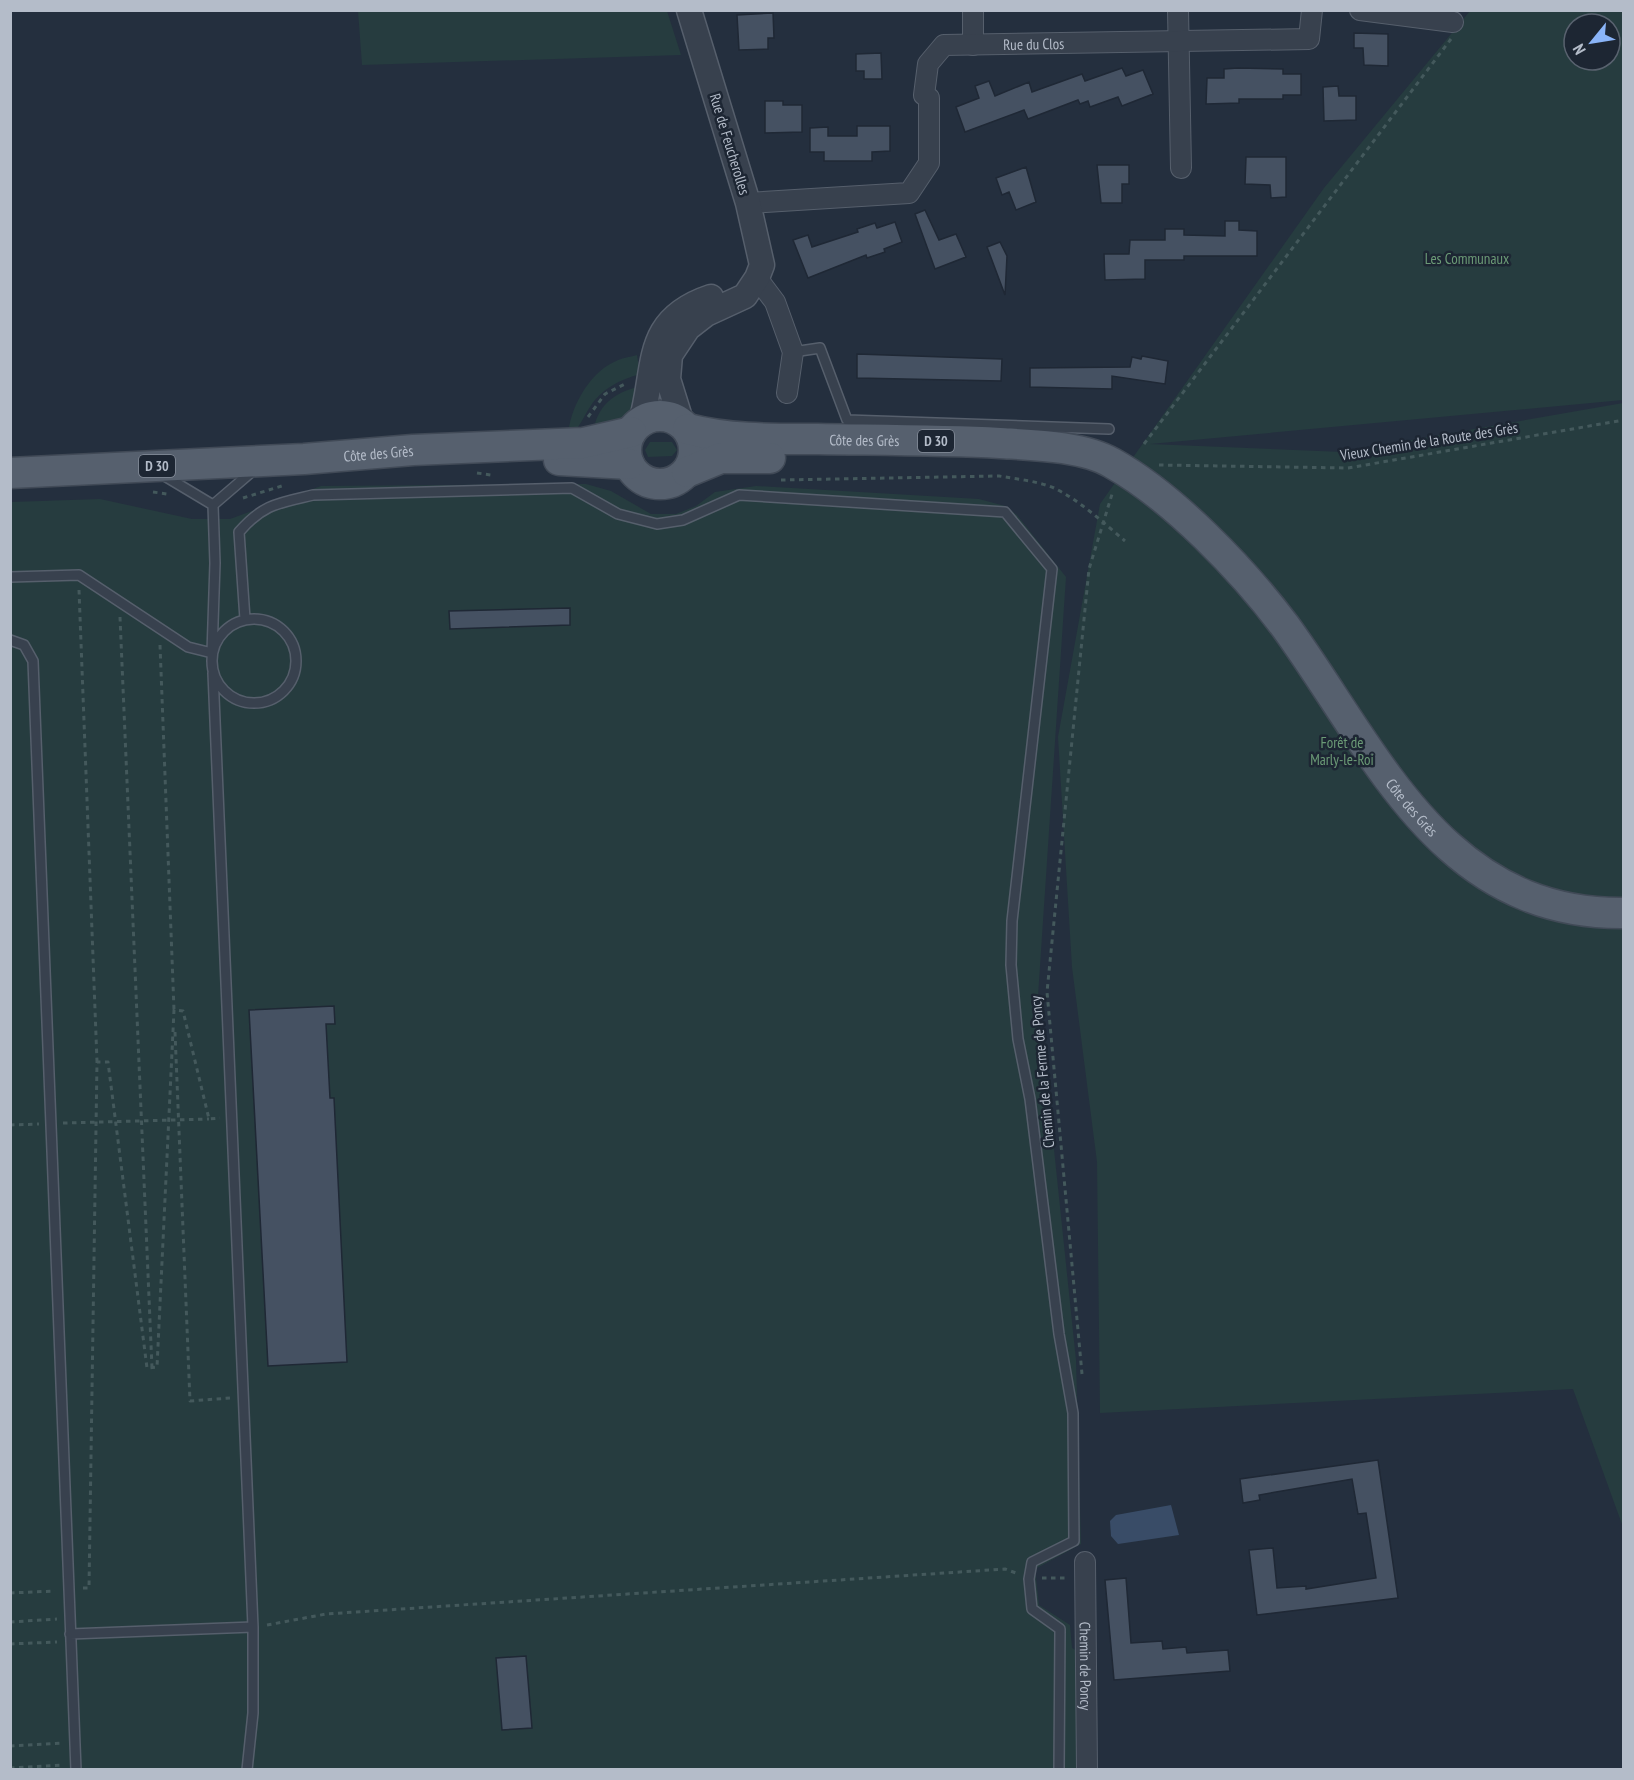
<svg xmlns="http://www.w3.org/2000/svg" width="1634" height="1780" font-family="'PT Sans Narrow',sans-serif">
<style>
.green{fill:#263c3f;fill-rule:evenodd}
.water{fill:#394c67}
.building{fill:#455162;stroke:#1f2835;stroke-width:1.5}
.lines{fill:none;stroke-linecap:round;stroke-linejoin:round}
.service-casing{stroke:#565f6c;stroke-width:12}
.minor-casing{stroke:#565f6c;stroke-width:22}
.tertiary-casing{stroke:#565f6c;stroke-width:27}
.primary-casing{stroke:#414a57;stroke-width:33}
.path{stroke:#44595c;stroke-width:3;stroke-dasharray:4.5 4.5;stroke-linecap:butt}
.service{stroke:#38414e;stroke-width:9}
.minor{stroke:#38414e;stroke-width:20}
.tertiary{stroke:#38414e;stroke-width:24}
.primary{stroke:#56606e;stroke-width:30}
.labels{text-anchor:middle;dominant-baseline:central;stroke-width:5;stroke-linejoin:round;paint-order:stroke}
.shield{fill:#1d2633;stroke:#878f9c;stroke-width:1.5}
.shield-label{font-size:14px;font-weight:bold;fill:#b4bcc9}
.street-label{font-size:15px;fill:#b4bcc9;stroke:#1d2633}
.park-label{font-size:15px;fill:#6b9a76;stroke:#1d2633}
</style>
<rect width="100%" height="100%" fill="#242f3e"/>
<path class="green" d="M358,11H667L681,55L362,65Z
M1470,11H1623V400L1150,444L1343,452L1623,403V1527L1573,1389L1100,1413L1097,1162L1072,967L1058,737L1100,504L1324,188ZM1574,24H1610V60H1574Z
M637,355L640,374C620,380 602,388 590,407C582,419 580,428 568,437C569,410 588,374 614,362C621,358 630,357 637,355Z
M643,386L631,419L594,429C598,403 619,390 643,386Z
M650,442H672L677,450L672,456L648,457L645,450Z
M586,484L611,491L651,514H676L696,506L715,492L756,486L979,499L1005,506L1017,515L1066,577L1038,996L1076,1360L1081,1544L1035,1569L1039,1605L1070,1625L1072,1648L1079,1652L1080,1769H11V502L100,499L192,519H230L321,486Z"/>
<path class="water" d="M1171,1505L1179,1535L1118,1544L1111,1536L1110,1521L1116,1515Z"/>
<path class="building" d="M773,13L774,38H768V49L739,50L737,15Z
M1354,33L1388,34V66L1364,65L1363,48H1354Z
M881,53L882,79H864V71H856V54Z
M1122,68L1126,76L1143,70L1153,94L1122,106L1118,97L1090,107L1088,101L1080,104L1078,100L1028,119L1024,110L965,132L956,107L979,98L975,86L989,81L995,96L1029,82L1032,92L1082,74L1085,81Z
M1238,68L1283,69V74H1301V95H1283V99H1239V103L1206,104L1207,78H1224V69Z
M1338,86L1339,96H1356V120L1324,121L1323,87Z
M765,101H783V105H802V132L765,133Z
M857,126H890V151L872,152V161H824V152H810V128L828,127V136H857Z
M1246,157H1286V197L1271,198L1270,185L1245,184Z
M1097,165H1129V184H1122V203H1101Z
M1026,167L1036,202L1016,210L1009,192L1002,195L996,178Z
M925,210L939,240L956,234L966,257L935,269L915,214Z
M1225,221H1239V230L1257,231V256H1184V260H1145V279L1105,280L1104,254H1129L1130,240H1165V229H1184V235L1225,236Z
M895,222L902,242L884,249L885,252L867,258L866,255L808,278L793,240L808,235L812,247L858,232L857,229L875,223L877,228Z
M1000,242L1007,256L1005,295L987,247Z
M857,354L1002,359L1001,381L857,378Z
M1142,356L1168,361L1165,384L1112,376V389L1030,387V368L1130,367L1132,357L1141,359Z
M570,608V625L450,629L449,611Z
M334,1006L335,1024H326L330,1098H334L347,1362L268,1366L249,1010Z
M1378,1460L1398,1598L1257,1615L1249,1550L1273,1548L1277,1588L1306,1586V1589L1376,1578L1366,1513L1358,1514L1352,1479L1259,1495L1260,1500L1243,1503L1240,1479Z
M1126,1578L1131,1643L1162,1641L1163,1649L1186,1647L1187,1653L1228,1650L1230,1671L1114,1680L1105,1580Z
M526,1656L532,1728L502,1730L496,1658Z"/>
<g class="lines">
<g class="service-casing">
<path id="service" d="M793,352L820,348L847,420L1109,429
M163,475L213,505L255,469
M10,577L79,575L188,647L212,653L215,563L213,505
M212 661a42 42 0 1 1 84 0a42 42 0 1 1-84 0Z
M245,619L239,532C263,504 279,503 313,495L572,488L618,514L657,524L683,520L739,495L1005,512L1052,569L1012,921L1011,965L1018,1039L1030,1099L1059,1334L1073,1413L1074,1541L1032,1562L1029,1579L1032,1609L1060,1629L1059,1770
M10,640L24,645L33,661L76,1770
M213,673L253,1627V1713L247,1770
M70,1634L253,1627"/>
</g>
<g class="minor-casing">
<g id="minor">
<path d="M1178,10L1181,168"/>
<path d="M1360,10L1453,22"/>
<path d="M973,45V10"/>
<path id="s1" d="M748,203L909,193L929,163V98L924,95L928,64L944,45L1309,39L1312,10"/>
<path d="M757,278L775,302L793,352L787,393"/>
<path id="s2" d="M1085,1562L1087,1770"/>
</g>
</g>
<g class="tertiary-casing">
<path id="tertiary" d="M641,422C657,366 642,320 711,297
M682,424L668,379L670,355L688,328L706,314L745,296L757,278L762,265L748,203L689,10"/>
</g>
<g class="primary-casing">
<g id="primary">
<circle cx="660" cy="450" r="34"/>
<path id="s3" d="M688,429C731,440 774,439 818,439C879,440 940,440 1000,443C1033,445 1083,446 1112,463C1173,497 1243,570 1285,626C1376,751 1441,915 1624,913"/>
<path d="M559,460L629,464"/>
<path d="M687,472L721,458H770"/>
<path id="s4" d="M10,473L304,459L413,450L583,443L631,432"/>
</g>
</g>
<path class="path" d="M588,417L605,394L627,383
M1144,444L1451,39
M1159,465L1348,468L1624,420
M477,473L491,475
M781,480L999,476C1017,479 1037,481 1054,488C1079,500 1104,523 1125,541
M153,492L167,494
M243,498L285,485
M79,590L97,1062
M120,617L152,1368
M160,645L174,1010
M175,1032L190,1401L230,1398
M63,1123L209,1119
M10,1125L39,1124
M1082,1374L1047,992L1089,569L1113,491
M1042,1578H1066
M83,1588H89L97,1062H108L147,1368L157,1367L174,1010L183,1011L209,1119L220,1118
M10,1593L55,1591
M10,1622L57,1619
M267,1625L326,1614L1005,1569L1016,1573
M10,1644L57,1642
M10,1746L63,1743
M10,1768L62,1765"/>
<use href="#service" class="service"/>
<use href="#minor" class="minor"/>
<use href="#tertiary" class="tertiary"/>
<use href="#primary" class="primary"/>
</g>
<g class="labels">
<g class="shield">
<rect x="918" y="430" width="36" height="22" rx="4.5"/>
<rect x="139" y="455" width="36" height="22" rx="4.5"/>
</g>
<g class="shield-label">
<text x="936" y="441">D 30</text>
<text x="157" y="466">D 30</text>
</g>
<g class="street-label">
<text stroke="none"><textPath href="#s1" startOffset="414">Rue du Clos</textPath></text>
<text transform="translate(730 144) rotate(73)">Rue de Feucherolles</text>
<text stroke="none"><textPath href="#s3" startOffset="177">Côte des Grès</textPath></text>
<text transform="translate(1429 441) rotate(-9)">Vieux Chemin de la Route des Grès</text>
<text stroke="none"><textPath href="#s4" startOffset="369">Côte des Grès</textPath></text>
<text stroke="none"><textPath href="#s3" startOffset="888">Côte des Grès</textPath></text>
<text transform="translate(1042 1072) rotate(-95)">Chemin de la Ferme de Poncy</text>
<text stroke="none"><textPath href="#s2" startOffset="104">Chemin de Poncy</textPath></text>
</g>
<g class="park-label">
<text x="1467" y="258">Les Communaux</text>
<text x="1342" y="742">Forêt de<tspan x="1342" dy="17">Marly-le-Roi</tspan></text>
</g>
</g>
<rect width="1634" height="1780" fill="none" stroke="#b4bcc9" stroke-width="24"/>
<g transform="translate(1592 42) rotate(240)"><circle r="28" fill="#1d2633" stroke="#59626f" stroke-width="1.5"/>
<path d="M0-4.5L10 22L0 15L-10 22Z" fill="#8ab4f8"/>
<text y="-9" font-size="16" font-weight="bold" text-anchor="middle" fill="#b4bcc9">N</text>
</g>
</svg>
